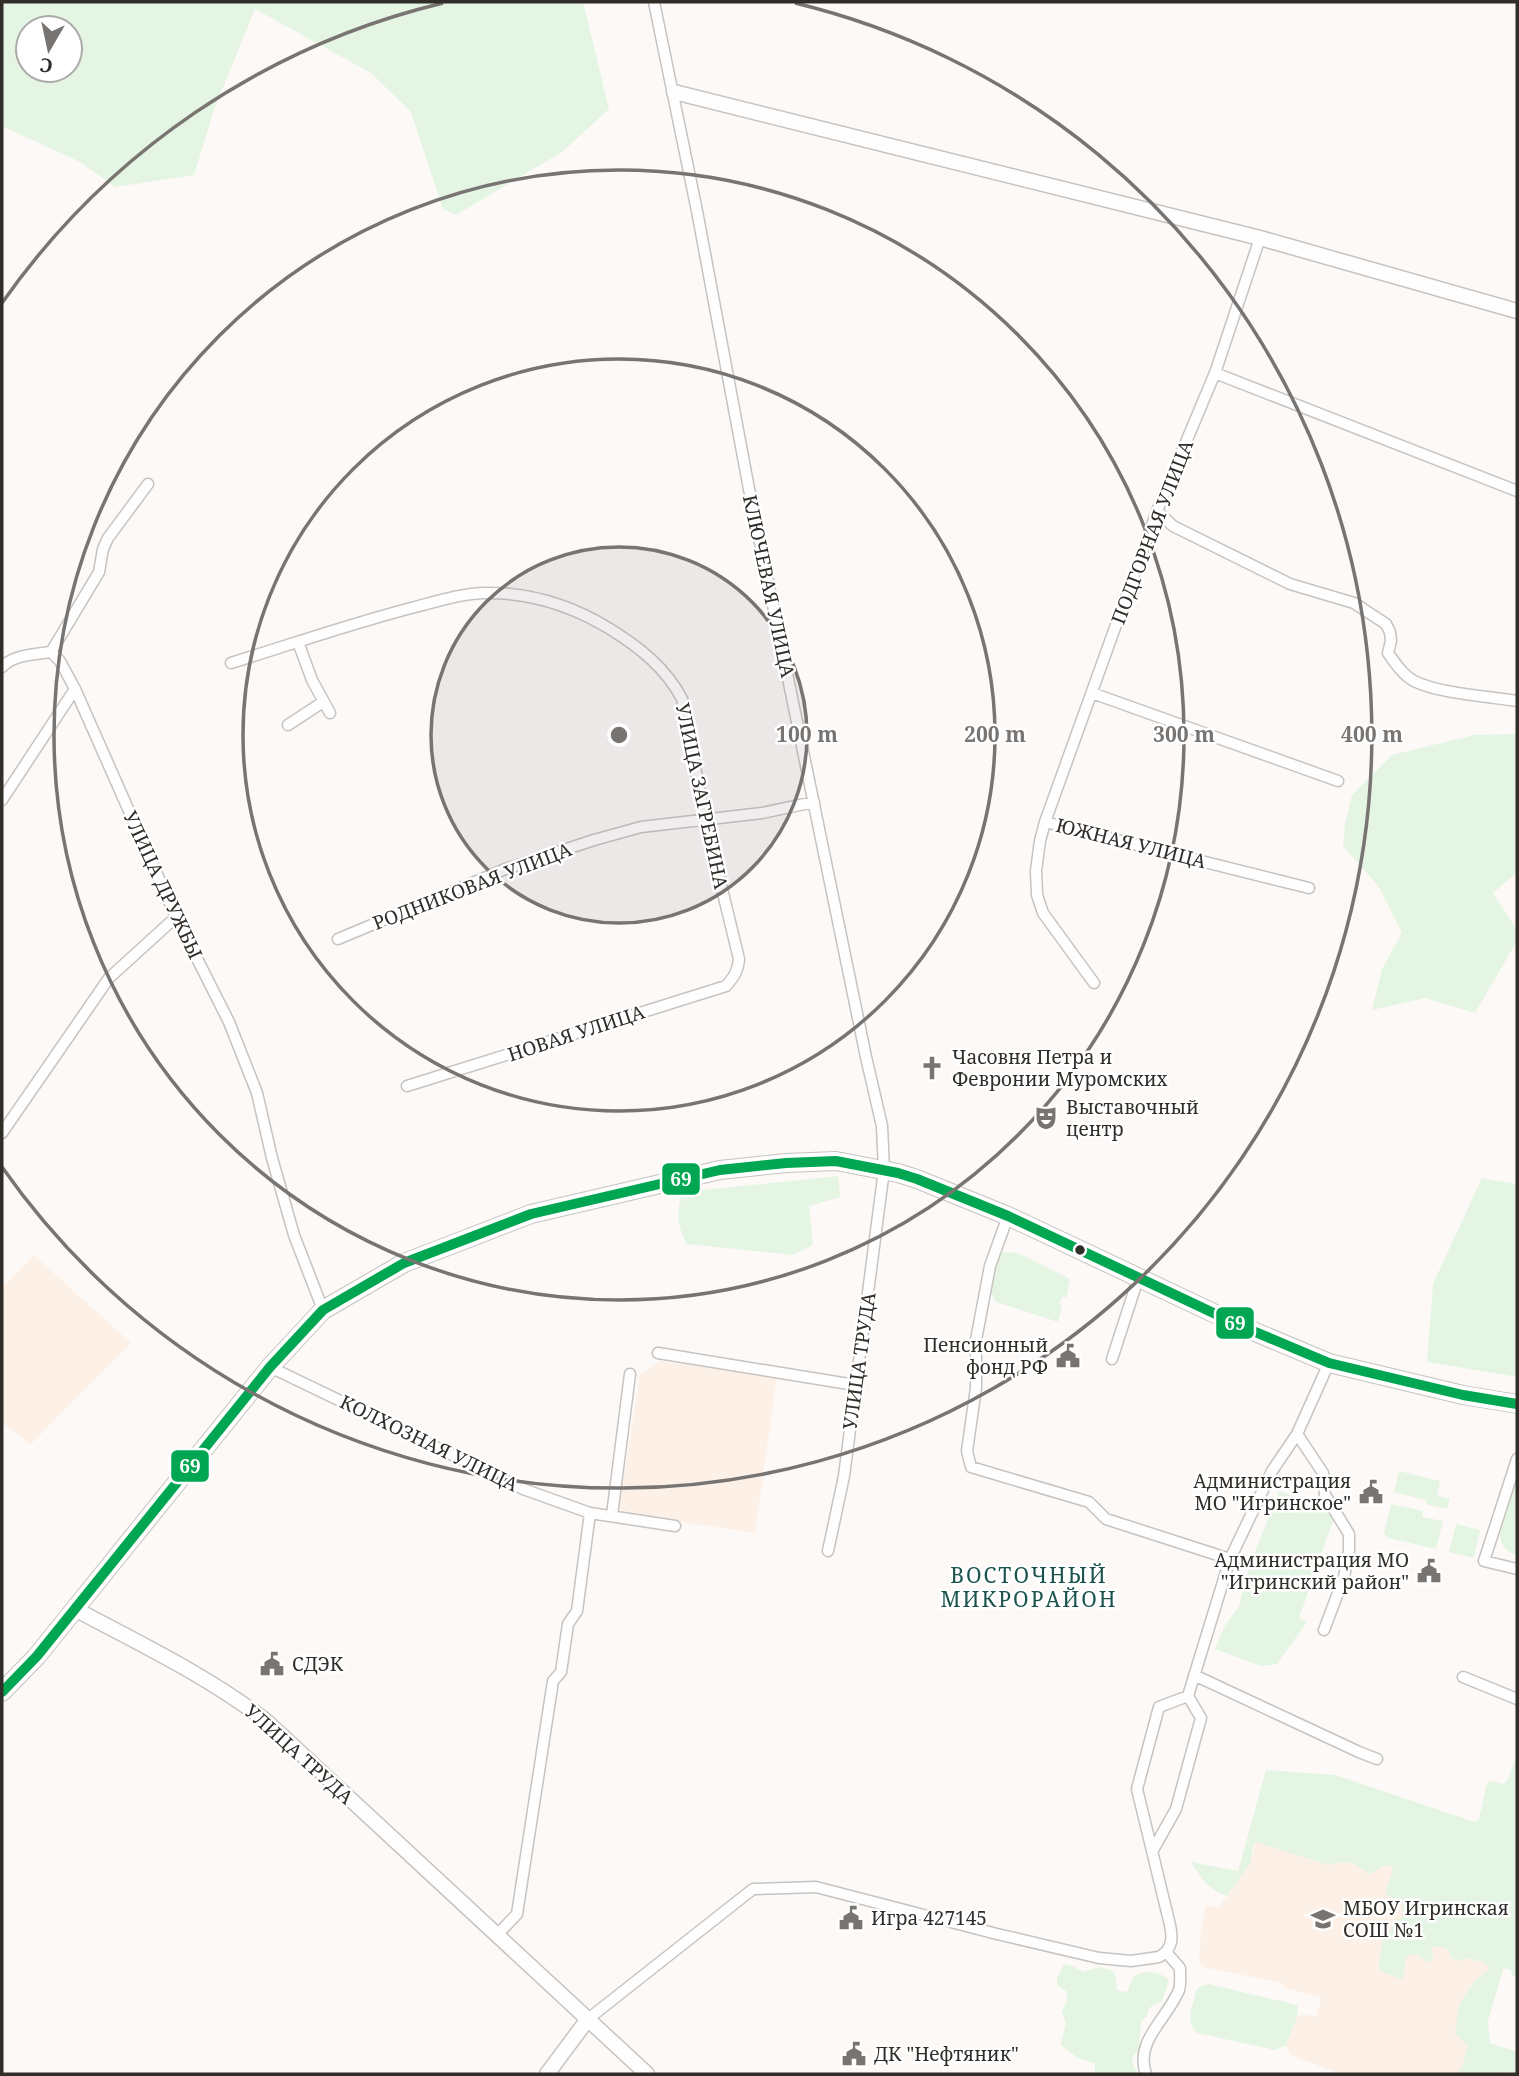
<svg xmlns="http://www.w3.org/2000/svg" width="1519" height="2076" font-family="'Noto Serif',serif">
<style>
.built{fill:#fdf1e7}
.green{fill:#e5f5e3;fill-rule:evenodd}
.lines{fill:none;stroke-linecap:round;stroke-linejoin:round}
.minor-casing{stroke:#c6c3c0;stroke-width:13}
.tertiary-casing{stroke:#c6c3c0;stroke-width:17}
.primary-casing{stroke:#c6c3c0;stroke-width:20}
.minor{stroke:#fffefe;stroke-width:10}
.tertiary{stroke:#fffefe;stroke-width:14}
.primary{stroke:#fffefe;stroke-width:18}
.bus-1-casing{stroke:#fff;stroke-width:16}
.bus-1{stroke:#00a651;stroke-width:10}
.ring{fill:none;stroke:#787471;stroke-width:3.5}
.bus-dot{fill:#312d29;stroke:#fff;stroke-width:2.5}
.labels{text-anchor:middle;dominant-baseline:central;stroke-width:5;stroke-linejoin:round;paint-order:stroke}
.street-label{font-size:19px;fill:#312d29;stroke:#fff}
.poi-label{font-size:19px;fill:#312d29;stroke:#fff;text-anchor:start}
.neighbourhood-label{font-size:21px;letter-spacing:2px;fill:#1a544d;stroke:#fff}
.centre{fill:#787471;stroke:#fff;stroke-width:3.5}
.ring-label{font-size:21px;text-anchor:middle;font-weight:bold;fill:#787471;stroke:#fff;stroke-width:5;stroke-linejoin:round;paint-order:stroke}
.line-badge{stroke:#fff;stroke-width:2.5}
.badge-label{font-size:19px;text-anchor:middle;font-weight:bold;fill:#fff}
</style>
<rect width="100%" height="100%" fill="#fcf9f7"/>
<path class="built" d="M34,1255L131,1343L30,1445L2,1422V1287Z
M660,1361L777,1377L755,1533L628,1514L619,1508L640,1375Z
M1272,1770L1327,1794L1505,1962L1481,2046L1517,2074H1342L1291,2056L1286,2045L1297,2017L1302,2014L1317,2017L1321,1997L1284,1988L1282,1983L1203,1967L1199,1962L1201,1932L1206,1905L1219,1907L1251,1862Z"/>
<path class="green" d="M2,2H583L609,109L562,152L456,215L443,209L411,112L371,73L255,9L215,107L194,175L115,187L80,162L2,126ZM28,28H70V70H28Z
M1517,734V872L1493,893L1517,930V941L1475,1013L1425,998L1372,1010L1382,969L1402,933L1379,887L1343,846L1345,824L1352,795L1392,755L1474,735Z
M838,1176L840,1197L809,1206L813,1245L793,1255L687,1244C678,1231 675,1206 684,1192Z
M1482,1178L1517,1184V1377L1427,1362L1433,1284Z
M1003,1252L1018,1253L1070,1279L1066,1298L1062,1297L1059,1304L1062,1306L1058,1322L996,1302C994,1298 991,1295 991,1291C989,1281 996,1258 1003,1252Z
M1399,1471L1440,1481L1437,1496L1450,1499L1447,1509L1426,1504V1500L1394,1492Z
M1517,1478V1555C1483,1546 1509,1501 1517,1478Z
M1279,1491L1320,1506L1334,1519C1321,1552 1311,1585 1299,1618L1307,1622L1277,1664L1261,1666L1215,1649L1224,1627L1239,1606L1244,1584L1258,1544Z
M1391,1504L1423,1511L1422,1517L1443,1521L1436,1549L1388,1538L1384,1533Z
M1456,1524L1480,1530L1474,1558L1449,1552Z
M1517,1755V1978L1514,1977L1509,1969H1503L1488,2021L1490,2043L1517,2052V2074L1503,2072L1499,2074H1455L1462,2067L1468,2046L1455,2033C1457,2025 1456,2018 1458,2010C1462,1996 1477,1976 1489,1970V1966L1484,1964L1483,1961H1477L1466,1958C1461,1961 1455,1961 1451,1957L1449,1950L1438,1946L1432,1948L1431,1952L1434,1958L1430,1962L1425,1961C1420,1954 1413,1952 1406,1958L1404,1977L1401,1979L1382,1972L1378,1968L1383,1939L1391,1930L1393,1923L1402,1917C1406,1900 1397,1903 1386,1894C1385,1884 1392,1879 1393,1869L1390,1866H1384L1370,1874L1354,1864L1344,1862L1328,1865L1256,1842L1253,1846L1251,1862L1227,1896C1209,1890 1201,1878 1191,1862L1238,1871L1266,1770L1335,1775L1475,1822L1479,1819L1487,1783L1490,1781L1503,1784L1507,1781Z
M1064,1964L1073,1966L1083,1972L1099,1967L1112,1970L1116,1978L1117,1990L1124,1992L1128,1991C1129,1987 1130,1982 1132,1979C1140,1968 1162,1971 1169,1981L1162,2001L1149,2008L1147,2016L1141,2022L1139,2050L1132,2057L1134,2068L1139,2074H1095V2063L1079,2059L1061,2045L1066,2023L1062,2012L1067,2001L1066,1991L1057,1985V1977Z
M1208,1984L1298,2005L1297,2017L1286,2045L1275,2050L1197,2033C1185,2021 1193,2006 1196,1991L1199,1987Z"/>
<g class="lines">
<g class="minor-casing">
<path id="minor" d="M654,2L697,211L749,489L866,1057L882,1126L884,1170L844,1476L828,1551
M1215,373L1517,491
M1157,511L1173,526L1290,584L1354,603L1386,624L1390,632L1391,641L1388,653C1395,663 1403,675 1414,681C1440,694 1488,696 1517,701
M298,642L312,680L330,713
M51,652L60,661L75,689L176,917L229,1022L257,1093L272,1158L294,1235L323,1310
M51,652L99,572L103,549L108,538L148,484
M231,663C292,644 353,623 415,607C438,601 460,594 483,593C529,592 571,605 610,629C639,647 666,668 682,699L705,819L739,959C738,971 734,977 726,986L407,1086
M2,667C13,655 35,654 51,652
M1092,693L1338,781
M288,725L323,702
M2,800L75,689
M1045,822L1309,888
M338,939L503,870L594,840L641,827L762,813L814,802
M1094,983L1043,913L1037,895L1036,871L1040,841L1045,822L1157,511L1215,373L1260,238
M2,1133L109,978L176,917
M1008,1216L990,1266L976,1340V1388L967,1451L971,1467L1089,1502L1106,1519L1230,1559
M658,1353L855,1385
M1112,1359L1138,1279
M270,1367L523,1489L590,1513L675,1526
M1297,1434L1323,1473L1325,1495L1349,1534V1551L1344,1577L1324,1630
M1517,1459L1484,1561L1517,1569
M612,1515L630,1374
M1194,1675L1359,1752L1377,1759
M1463,1677L1517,1699
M1153,1850L1176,1809L1201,1718L1188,1696
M497,1935L517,1914L553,1681L561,1672L568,1624L577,1611L590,1513
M1166,1952C1173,1943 1172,1936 1170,1925L1137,1789L1159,1707L1188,1696L1230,1559L1272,1471L1297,1434L1329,1363
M588,2019L753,1889L816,1887L997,1934L1099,1958L1131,1961L1159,1957L1166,1952
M1146,2074C1134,2041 1168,2018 1179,1990C1181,1983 1180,1975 1180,1968L1166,1952"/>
</g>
<g class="tertiary-casing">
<path id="tertiary" d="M674,92L1260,238L1517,311
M75,1609C140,1644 208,1676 266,1721L647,2074
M547,2074L588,2019"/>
</g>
<g class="primary-casing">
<path id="primary" d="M2,1692L37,1656L270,1367L323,1310L404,1263L531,1214L720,1170L786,1163L836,1161L898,1173L917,1179L1008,1216L1241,1326L1329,1363L1463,1395L1517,1404"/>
</g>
<use href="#minor" class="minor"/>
<use href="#tertiary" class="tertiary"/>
<use href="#primary" class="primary"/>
<g class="bus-1-casing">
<path id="bus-1" d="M2,1692L37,1656L270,1367L323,1310L404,1263L531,1214L720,1170L786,1163L836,1161L898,1173L917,1179L1008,1216L1241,1326L1329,1363L1463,1395L1517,1404"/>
</g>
<use href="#bus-1" class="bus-1"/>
</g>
<circle cx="619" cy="735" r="188" fill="#787471" fill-opacity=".12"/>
<g class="ring">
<circle cx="619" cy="735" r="188"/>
<circle cx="619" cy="735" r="376"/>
<circle cx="619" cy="735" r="565"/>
<path d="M2 303A753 753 0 0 1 443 3M795 3A753 753 0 1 1 2 1167"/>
</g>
<defs>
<g id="church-bare" transform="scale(1.89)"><path d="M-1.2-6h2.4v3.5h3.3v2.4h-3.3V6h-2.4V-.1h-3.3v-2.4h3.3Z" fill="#787471" stroke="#fff" stroke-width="2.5" paint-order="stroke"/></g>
<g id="theatre-bare" transform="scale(1.89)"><path d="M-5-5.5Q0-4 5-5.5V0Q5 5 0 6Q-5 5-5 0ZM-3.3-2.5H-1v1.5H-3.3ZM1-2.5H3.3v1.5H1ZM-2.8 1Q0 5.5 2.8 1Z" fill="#787471" stroke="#fff" stroke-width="2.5" paint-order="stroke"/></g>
<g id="civic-bare" transform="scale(1.89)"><path d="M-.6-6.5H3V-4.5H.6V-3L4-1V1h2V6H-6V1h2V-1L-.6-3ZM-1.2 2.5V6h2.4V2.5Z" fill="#787471" stroke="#fff" stroke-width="2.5" paint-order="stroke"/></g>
<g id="school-bare" transform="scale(1.89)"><path d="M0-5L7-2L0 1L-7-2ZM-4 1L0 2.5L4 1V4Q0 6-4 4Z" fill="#787471" stroke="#fff" stroke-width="2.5" paint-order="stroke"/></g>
</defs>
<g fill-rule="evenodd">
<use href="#church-bare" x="932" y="1068"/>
<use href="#theatre-bare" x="1046" y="1118"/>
<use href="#civic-bare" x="1068" y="1356"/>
<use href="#civic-bare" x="1371" y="1492"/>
<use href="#civic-bare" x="1429" y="1571"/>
<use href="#civic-bare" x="272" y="1664"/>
<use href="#civic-bare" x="851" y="1918"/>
<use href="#school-bare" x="1323" y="1919"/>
<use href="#civic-bare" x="854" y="2054"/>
</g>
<circle class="bus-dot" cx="1080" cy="1250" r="6"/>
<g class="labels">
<g class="street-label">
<text transform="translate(1152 532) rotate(-69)">ПОДГОРНАЯ УЛИЦА</text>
<text transform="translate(769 586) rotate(78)">КЛЮЧЕВАЯ УЛИЦА</text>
<text transform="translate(702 796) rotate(78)">УЛИЦА ЗАГРЕБИНА</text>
<text transform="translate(1131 843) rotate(14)">ЮЖНАЯ УЛИЦА</text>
<text transform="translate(163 885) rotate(65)">УЛИЦА ДРУЖБЫ</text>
<text transform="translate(472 886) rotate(-21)">РОДНИКОВАЯ УЛИЦА</text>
<text transform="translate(576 1033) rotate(-18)">НОВАЯ УЛИЦА</text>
<text transform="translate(859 1361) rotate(-82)">УЛИЦА ТРУДА</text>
<text transform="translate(429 1443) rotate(26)">КОЛХОЗНАЯ УЛИЦА</text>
<text transform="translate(299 1754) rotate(42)">УЛИЦА ТРУДА</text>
</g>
<g class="poi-label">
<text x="952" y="1057">Часовня Петра и<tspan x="952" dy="22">Февронии Муромских</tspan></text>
<text x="1066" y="1107">Выставочный<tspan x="1066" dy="22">центр</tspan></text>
<text x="1048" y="1345" text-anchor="end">Пенсионный<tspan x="1048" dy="22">фонд РФ</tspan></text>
<text x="1351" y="1481" text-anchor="end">Администрация<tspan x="1351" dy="22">МО "Игринское"</tspan></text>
<text x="1409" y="1560" text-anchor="end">Администрация МО<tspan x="1409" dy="22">"Игринский район"</tspan></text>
<text x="292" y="1664">СДЭК</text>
<text x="1343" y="1908">МБОУ Игринская<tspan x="1343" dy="22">СОШ №1</tspan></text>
<text x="871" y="1918">Игра 427145</text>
<text x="874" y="2054">ДК "Нефтяник"</text>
</g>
<g class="neighbourhood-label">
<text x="1029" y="1575">ВОСТОЧНЫЙ<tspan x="1029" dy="24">МИКРОРАЙОН</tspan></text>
</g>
</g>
<circle cx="619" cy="735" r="10" class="centre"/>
<g class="ring-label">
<text x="807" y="742">100 m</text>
<text x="995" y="742">200 m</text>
<text x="1184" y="742">300 m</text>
<text x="1372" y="742">400 m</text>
</g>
<g class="line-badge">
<rect x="661" y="1162" width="40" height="34" rx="7" fill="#00a651"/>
<rect x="1215" y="1306" width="40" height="34" rx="7" fill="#00a651"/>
<rect x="170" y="1449" width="40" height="34" rx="7" fill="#00a651"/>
</g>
<g class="badge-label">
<text x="681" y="1186">69</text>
<text x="1235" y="1330">69</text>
<text x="190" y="1473">69</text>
</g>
<rect width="1519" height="2076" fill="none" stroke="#312d29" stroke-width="7"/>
<g transform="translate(49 49) rotate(189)"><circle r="33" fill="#ffffff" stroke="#adaba9" stroke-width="2"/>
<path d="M0-5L12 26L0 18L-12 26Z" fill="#787471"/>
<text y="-10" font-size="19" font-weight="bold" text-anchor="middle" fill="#312d29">С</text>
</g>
</svg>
